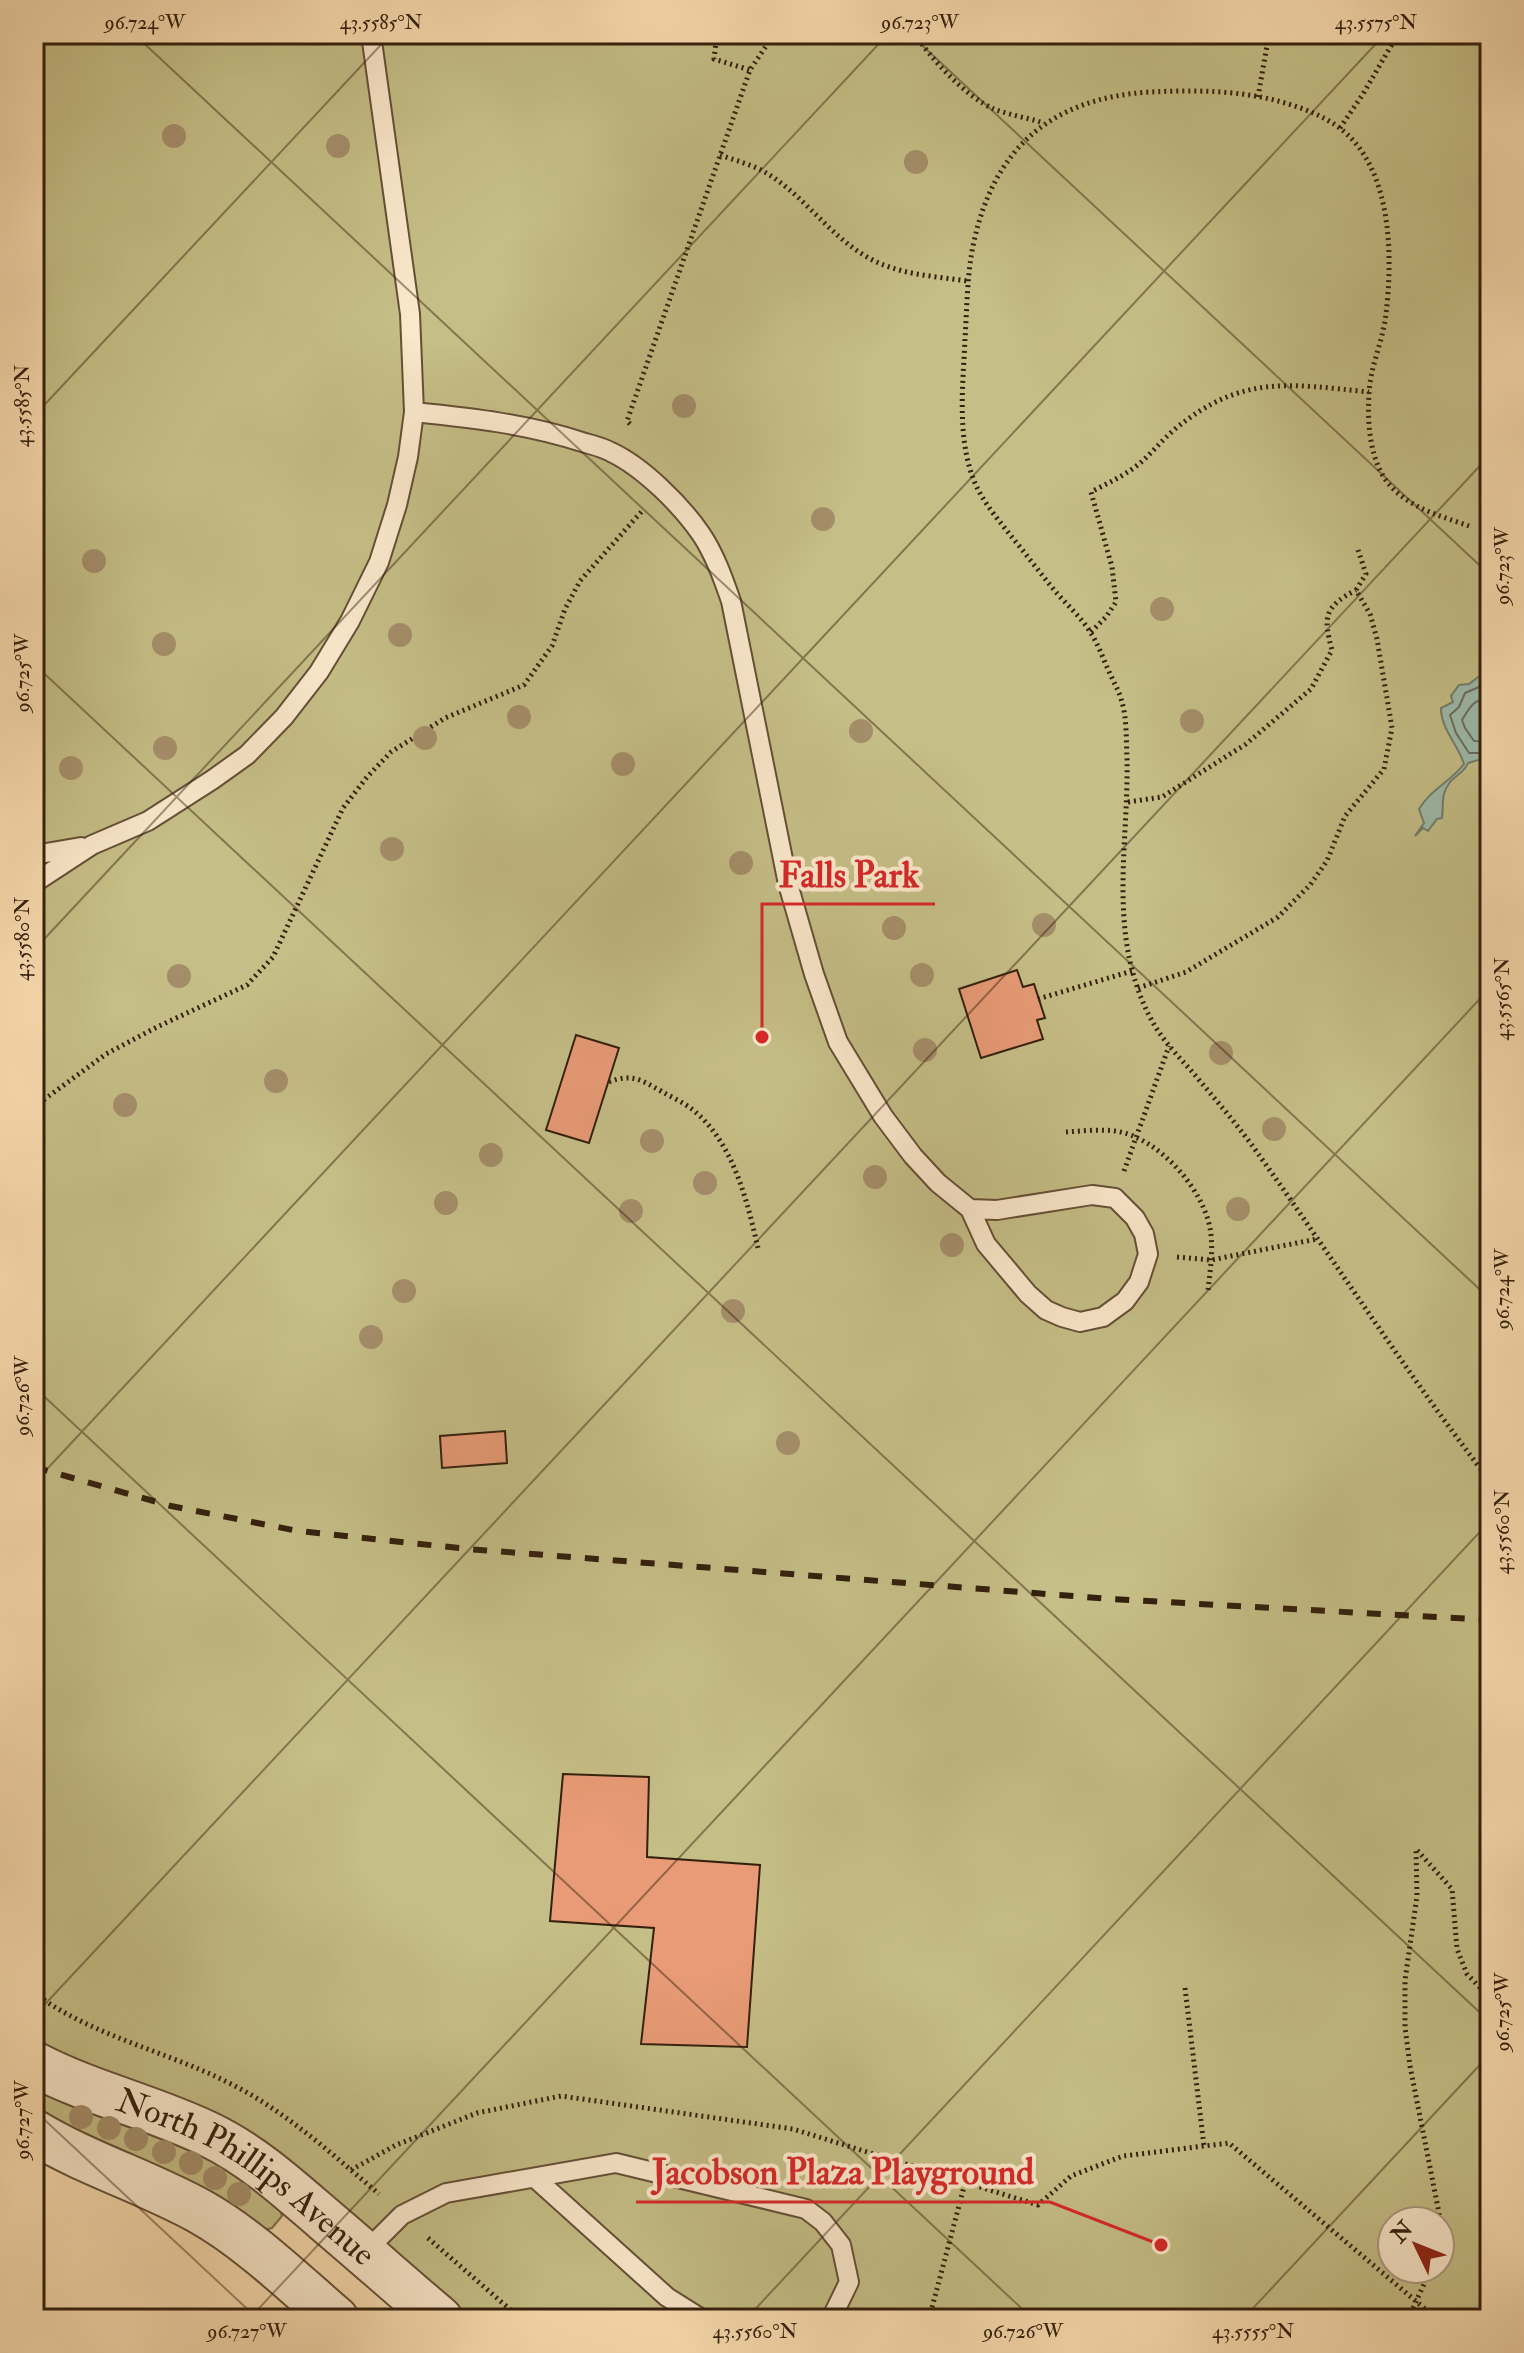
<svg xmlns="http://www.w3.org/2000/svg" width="1524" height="2353" font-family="'IM FELL Double Pica',serif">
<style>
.green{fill:#c5be86;stroke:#7c6f4a;stroke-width:2;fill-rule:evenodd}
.water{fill:#9dbbab;stroke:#737d6c;stroke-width:2}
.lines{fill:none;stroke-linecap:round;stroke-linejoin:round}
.shore{stroke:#686e5c;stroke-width:2}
.building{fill:#e89b76;stroke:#34200d;stroke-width:2}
.service-casing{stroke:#654f36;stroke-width:22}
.tertiary-casing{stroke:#654f36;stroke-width:48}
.path{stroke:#34200d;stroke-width:5;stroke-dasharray:2 4;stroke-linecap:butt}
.service{stroke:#fae8cb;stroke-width:18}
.tertiary{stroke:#fae8cb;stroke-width:44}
.rail{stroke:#34200d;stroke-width:6;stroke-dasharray:14 14;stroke-linecap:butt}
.tree{fill:#a48e6a}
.ticks{fill:none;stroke:#34200d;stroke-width:2;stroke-opacity:0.45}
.labels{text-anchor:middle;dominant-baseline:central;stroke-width:8;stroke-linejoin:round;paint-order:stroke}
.street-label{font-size:34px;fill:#34200d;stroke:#fae8cb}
.leader{fill:none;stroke:#d62828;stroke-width:3}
.callout-dot{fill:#d62828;stroke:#fae8cb;stroke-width:3}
.callout-label{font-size:36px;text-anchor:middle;font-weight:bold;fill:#d62828;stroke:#fae8cb;stroke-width:8;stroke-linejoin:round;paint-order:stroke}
.neatline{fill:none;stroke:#34200d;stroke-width:3}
.ticks-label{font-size:20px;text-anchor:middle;fill:#34200d}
</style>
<rect width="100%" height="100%" fill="#f8dbaf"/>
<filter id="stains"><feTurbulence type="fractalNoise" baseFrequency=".0025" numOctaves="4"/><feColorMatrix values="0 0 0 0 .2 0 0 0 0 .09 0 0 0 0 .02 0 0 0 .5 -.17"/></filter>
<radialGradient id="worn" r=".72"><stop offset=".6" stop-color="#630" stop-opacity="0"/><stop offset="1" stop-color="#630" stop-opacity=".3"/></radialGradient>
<path class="green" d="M34,34H1490V2319H469L349,2215L34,2040ZM1392,2221H1440V2269H1392Z
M34,2088C83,2111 137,2123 186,2146C220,2162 249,2185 279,2208L282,2216L272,2228L264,2230L34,2112Z"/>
<path class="water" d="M1481,675L1485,681L1490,677V763C1483,757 1476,761 1468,763C1465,772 1456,775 1450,782C1440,795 1444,805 1442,818L1437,819L1428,831L1423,828L1415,836L1424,823L1419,809C1431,789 1450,782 1464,764C1458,744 1441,730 1441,708L1453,702L1451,696L1459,685L1469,684Z"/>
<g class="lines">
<path class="shore" d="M1490,687H1479L1465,693L1459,707L1450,715L1456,733L1469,753H1490
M1490,698C1473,699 1470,707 1462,720L1465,728L1474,741L1490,742"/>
</g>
<path class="building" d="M1017,970L1023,987L1034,984L1045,1018L1037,1020L1043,1039L981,1058L959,989Z
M576,1035L619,1048L589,1143L546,1130Z
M505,1431L507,1463L442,1468L440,1436Z
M563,1774L649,1777L647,1857L760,1865L747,2047L641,2044L654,1928L550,1921Z"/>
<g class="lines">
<g class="service-casing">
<path id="service" d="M414,412C472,418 527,424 582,442C592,445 602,447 611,452C643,467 681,505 701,534C715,555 723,578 731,601L788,884L814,974L838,1042L883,1116L913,1156L938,1183L970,1209L986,1244L1028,1294L1046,1310L1062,1317L1080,1322L1103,1317L1125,1301L1139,1282L1148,1254L1144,1234L1135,1218L1115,1198L1092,1195L997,1210L970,1209
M34,855L81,847
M34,883L92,845L148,821L212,780L247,755L284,717L319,672L350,621L379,562L397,505L408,457L414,412L410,314L371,34
M535,2178L667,2297L702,2319
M364,2253L402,2215L446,2193L616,2163L806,2209L823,2222L841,2245L849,2282L831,2319"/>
</g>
<g class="tertiary-casing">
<g id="tertiary">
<path id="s1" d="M34,2064C91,2094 153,2107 210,2135C253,2156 288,2188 324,2219C363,2252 401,2286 440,2319"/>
<path d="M34,2132C87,2164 147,2182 201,2212C249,2239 294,2283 336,2319"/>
</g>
</g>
<path class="path" d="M717,34L714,59L750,70
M915,34C931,59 967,98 994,109C1010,115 1028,118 1044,123
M1258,97L1269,34
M1340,128L1363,94L1398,34
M720,155C734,160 749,164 761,170C801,191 827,234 867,257C898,275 934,276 968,281
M630,424L627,421L750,70L774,34
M1469,526C1441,516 1408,508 1388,483C1370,461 1367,422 1369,394C1370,367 1383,341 1386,314C1393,255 1392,169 1341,129C1323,115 1300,107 1278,101C1237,90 1192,90 1150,92C1051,98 993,148 973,246C967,276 967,308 965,339C963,384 957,435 973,478C981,500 997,518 1011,536C1026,554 1040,573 1055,591C1067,605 1083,619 1092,635C1100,648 1105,664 1112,678C1115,685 1119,691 1121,699C1127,716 1126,739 1127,757C1129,847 1106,936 1152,1021C1163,1041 1180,1058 1195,1075C1215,1099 1235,1122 1254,1148C1333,1258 1406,1373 1490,1481
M1091,632L1106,617L1116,602L1112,567L1091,492C1108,483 1124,476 1139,464C1152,453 1162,440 1175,429C1242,374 1289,384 1369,392
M1128,802L1162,797L1246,744L1311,689L1332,650C1323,617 1324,607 1356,590
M1138,988L1186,972L1278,917L1310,885L1327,861L1345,816L1384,769L1392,728L1377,639L1370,614L1356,590L1366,574L1358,550
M1038,999L1132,971
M609,1082C632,1073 641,1080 661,1091C671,1097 683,1102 693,1110C733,1142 747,1200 758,1248
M34,1107L106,1054L157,1027L247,985L273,957L343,808L367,777L391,752L445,718L524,685L552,646L565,609L580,581L642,511
M1066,1132C1082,1131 1099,1129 1115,1131C1159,1137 1207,1192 1211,1235C1213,1253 1210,1272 1208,1290
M1124,1171L1169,1046
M1177,1257L1211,1260L1317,1239
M1490,1812C1480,1848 1479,1893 1490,1928
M1185,1988L1204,2146
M34,1993C92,2036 163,2050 227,2082C283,2109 332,2154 379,2194
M351,2170L396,2145L477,2113L561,2096L793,2129L1038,2205L1071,2176L1123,2156L1229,2143L1437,2319
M1438,2221L1439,2213L1410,2066L1405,2027V1980L1417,1896L1416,1849L1452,1889L1457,1949L1467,1974L1490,1998
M428,2238L521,2319
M929,2319L965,2183
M1408,2319L1431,2269"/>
<use href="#service" class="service"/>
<use href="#tertiary" class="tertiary"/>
<path class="rail" d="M34,1467L171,1506L298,1531L468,1549L1111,1599L1490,1620"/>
</g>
<g class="tree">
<circle cx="174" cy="136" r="12"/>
<circle cx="338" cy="146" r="12"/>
<circle cx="916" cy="162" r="12"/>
<circle cx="684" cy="406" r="12"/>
<circle cx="823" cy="519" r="12"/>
<circle cx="94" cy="561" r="12"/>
<circle cx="1162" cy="609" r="12"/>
<circle cx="400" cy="635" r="12"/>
<circle cx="164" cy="644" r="12"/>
<circle cx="519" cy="717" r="12"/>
<circle cx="1192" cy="721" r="12"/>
<circle cx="861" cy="731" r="12"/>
<circle cx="425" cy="738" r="12"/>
<circle cx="165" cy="748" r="12"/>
<circle cx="623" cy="764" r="12"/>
<circle cx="71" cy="768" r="12"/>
<circle cx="392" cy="849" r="12"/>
<circle cx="741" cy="863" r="12"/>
<circle cx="1044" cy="925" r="12"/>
<circle cx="894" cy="928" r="12"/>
<circle cx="922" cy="975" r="12"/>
<circle cx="179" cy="976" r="12"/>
<circle cx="925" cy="1050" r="12"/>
<circle cx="1221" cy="1053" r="12"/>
<circle cx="276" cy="1081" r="12"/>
<circle cx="125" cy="1105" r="12"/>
<circle cx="1274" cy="1129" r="12"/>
<circle cx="652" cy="1141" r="12"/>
<circle cx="491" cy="1155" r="12"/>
<circle cx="875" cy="1177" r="12"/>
<circle cx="705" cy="1183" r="12"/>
<circle cx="446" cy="1203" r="12"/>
<circle cx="1238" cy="1209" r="12"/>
<circle cx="631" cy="1211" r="12"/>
<circle cx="952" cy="1245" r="12"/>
<circle cx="404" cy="1291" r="12"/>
<circle cx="733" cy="1311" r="12"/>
<circle cx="371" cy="1337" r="12"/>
<circle cx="788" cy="1443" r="12"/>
<circle cx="81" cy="2117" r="12"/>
<circle cx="109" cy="2128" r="12"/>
<circle cx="136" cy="2139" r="12"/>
<circle cx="164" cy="2152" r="12"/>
<circle cx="191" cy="2163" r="12"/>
<circle cx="215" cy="2178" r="12"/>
<circle cx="239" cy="2194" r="12"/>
</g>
<path class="ticks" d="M134,34L1490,1299M910,34L1490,575M34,416L391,34M34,664L1490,2022M34,950L888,34M34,1387L1033,2319M34,1483L1385,34M34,2016L1490,455M34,2110L258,2319M249,2319L1490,988M746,2319L1490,1521M1243,2319L1490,2054"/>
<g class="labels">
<g class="street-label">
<text stroke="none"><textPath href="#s1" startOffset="242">North Phillips Avenue</textPath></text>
</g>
</g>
<path class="leader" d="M762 1037L762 904H935M1161 2245L1050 2202H636"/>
<g class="callout-dot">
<circle cx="762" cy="1037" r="8"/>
<circle cx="1161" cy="2245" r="8"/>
</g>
<g class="callout-label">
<text x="849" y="887">Falls Park</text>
<text x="843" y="2184">Jacobson Plaza Playground</text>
</g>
<rect width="1524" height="2353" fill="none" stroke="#f8dbaf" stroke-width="88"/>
<g transform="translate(1416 2245) rotate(313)"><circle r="38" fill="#fae8cb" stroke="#ab987f" stroke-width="2"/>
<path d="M0-6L14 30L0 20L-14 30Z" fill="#8f2418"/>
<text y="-12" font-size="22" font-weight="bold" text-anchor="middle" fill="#34200d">N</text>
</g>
<rect x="44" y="44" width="1436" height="2265" class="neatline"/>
<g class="ticks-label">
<text x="145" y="29">96.724°W</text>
<text x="381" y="29">43.5585°N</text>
<text x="920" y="29">96.723°W</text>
<text x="1376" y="29">43.5575°N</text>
<text transform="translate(22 406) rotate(-90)" y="7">43.5585°N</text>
<text transform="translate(1502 566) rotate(-90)" y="7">96.723°W</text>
<text transform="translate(22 673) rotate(-90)" y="7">96.725°W</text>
<text transform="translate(22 939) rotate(-90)" y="7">43.5580°N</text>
<text transform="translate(1502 999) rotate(-90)" y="7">43.5565°N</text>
<text transform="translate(1502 1289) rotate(-90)" y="7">96.724°W</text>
<text transform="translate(22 1396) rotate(-90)" y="7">96.726°W</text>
<text transform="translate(1502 1532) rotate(-90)" y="7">43.5560°N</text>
<text transform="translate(1502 2012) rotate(-90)" y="7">96.725°W</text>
<text transform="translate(22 2120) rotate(-90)" y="7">96.727°W</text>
<text x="247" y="2338">96.727°W</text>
<text x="755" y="2338">43.5560°N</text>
<text x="1023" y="2338">96.726°W</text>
<text x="1253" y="2338">43.5555°N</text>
</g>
<rect width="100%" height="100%" filter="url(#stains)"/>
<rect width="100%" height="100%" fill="url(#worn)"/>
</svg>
